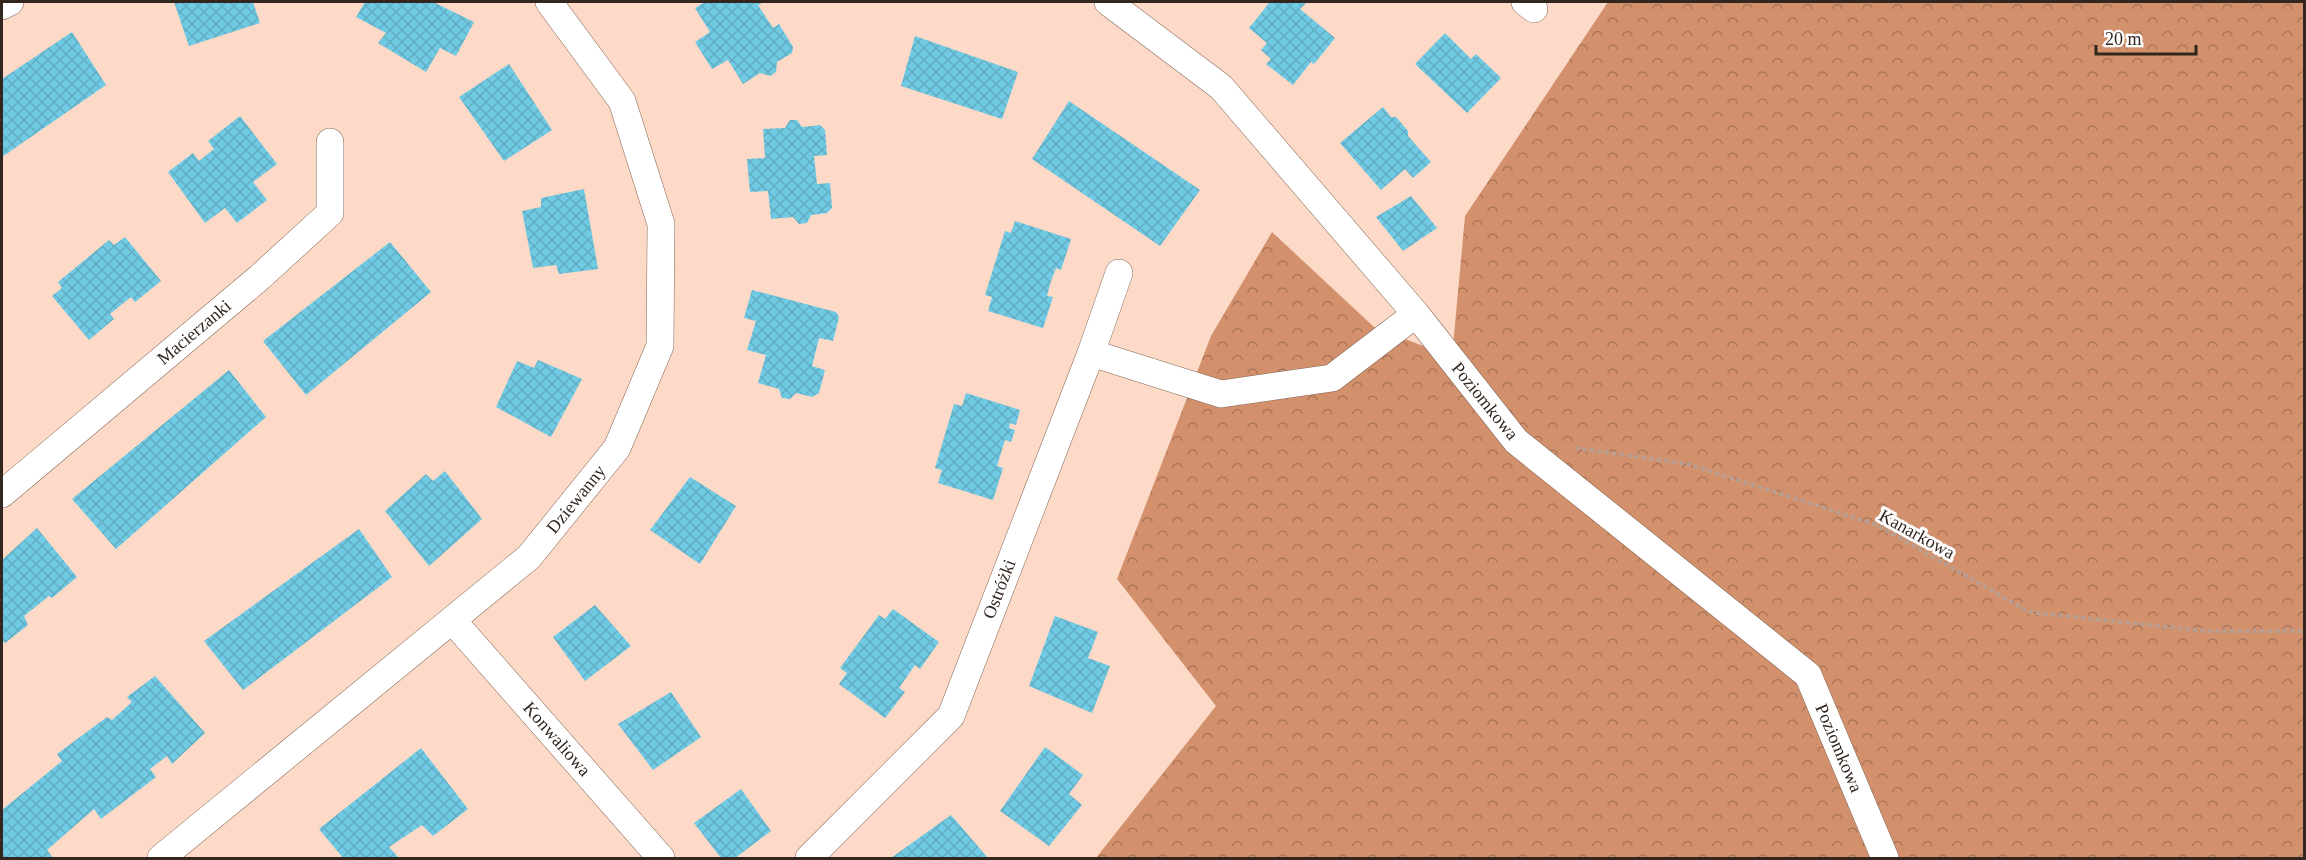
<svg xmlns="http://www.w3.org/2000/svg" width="2306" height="860" font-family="Georgia,serif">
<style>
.forest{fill:url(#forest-crowns)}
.building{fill:url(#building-cross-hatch)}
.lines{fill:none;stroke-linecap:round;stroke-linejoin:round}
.minor-casing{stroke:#856756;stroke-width:28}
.path{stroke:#b99e8f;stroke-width:4;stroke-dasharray:4.5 3;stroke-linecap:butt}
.minor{stroke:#fff;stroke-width:27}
.labels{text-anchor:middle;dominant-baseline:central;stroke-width:6;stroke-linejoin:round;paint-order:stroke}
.street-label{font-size:18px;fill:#33261f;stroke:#fff}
</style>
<defs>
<pattern id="forest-crowns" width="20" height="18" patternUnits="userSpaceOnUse" patternTransform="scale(1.5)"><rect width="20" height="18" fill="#d2916c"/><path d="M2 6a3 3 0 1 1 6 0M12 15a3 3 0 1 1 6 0" fill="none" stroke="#ab7658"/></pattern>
<pattern id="building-cross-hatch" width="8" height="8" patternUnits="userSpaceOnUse" patternTransform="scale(1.5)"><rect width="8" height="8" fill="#70cae4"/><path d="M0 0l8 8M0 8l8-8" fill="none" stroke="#61adc3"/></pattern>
</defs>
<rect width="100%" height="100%" fill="#fddac7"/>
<path class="forest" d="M1608,2H2304V858H1096L1216,706L1117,579L1211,336L1272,232L1374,327L1452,357L1465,216Z"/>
<path class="building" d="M174,2H253L260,23L189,46Z
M365,2H433L474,22L456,56L440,48L426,72L378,43L386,33L356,17Z
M705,2H764L758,5L773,28L779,24L793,47L792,53L777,62L776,72L770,76L760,73L743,84L728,60L712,69L695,42L710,32L695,8Z
M1270,2H1307L1300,9L1335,38L1314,64L1311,62L1293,85L1266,64L1271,59L1261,50L1267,43L1249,28Z
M72,32L106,85L2,157V79Z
M1445,33L1471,59L1476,54L1501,78L1467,113L1415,64Z
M915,36L1018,72L1002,119L901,86Z
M509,64L552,130L504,161L459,97Z
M1069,101L1200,190L1160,246L1032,159Z
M1383,107L1391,117H1396L1408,131V136L1431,162L1413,178L1405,169L1381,190L1340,143Z
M240,116L277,164L253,182L267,200L237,223L225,208L205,223L168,172L193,153L199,161L214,149L208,141Z
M790,120H797L802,127L820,125L825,130L827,155L814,156L817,184L830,183L832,208L827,213L811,215L807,223L799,224L793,217L771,219L768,191L750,192L747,159L765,158L763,129L785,128Z
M584,189L598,269L559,274L556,265L533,268L522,211L541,207V198Z
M1411,196L1437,228L1403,251L1376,217Z
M1015,221L1071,239L1061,270L1056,268L1051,281L1047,296L1053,297L1043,328L988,311L992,297L985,295L1005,231L1011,233Z
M125,237L161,281L135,302L131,297L121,305L110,314L114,319L89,340L52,296L62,288L58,282L109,240L114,245Z
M390,242L431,292L306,395L263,341Z
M752,290L836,312L839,317L833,341L819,338L812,366L825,370L819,393L812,397L796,393L790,399L782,398L779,389L758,383L766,355L747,350L756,321L744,318Z
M538,360L582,379L551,437L496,407L517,361L534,368Z
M229,370L266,417L116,549L72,499Z
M966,393L1020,410L1016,425L1010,423L1009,428L1015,430L1011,442L1005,440L997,466L1003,468L993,500L938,483L942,470L935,468L954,404L962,406Z
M445,471L482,519L429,566L385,511L426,474L433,481Z
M690,477L736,506L700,564L650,530Z
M37,528L77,577L52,598L49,596L24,616L28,625L5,643L2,640V560Z
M359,529L392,577L243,690L204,641Z
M595,605L631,646L585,681L553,637Z
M893,609L939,642L920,669L915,665L899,688L905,692L885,718L839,684L847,673L840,668L879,615L885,619Z
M1055,616L1098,632L1088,658L1110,666L1092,713L1029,686Z
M155,676L205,733L172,764L167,756L150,769L156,777L101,819L94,809L47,850L53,858H2V810L62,761L57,754L107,717L112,720L132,702L127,697Z
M671,692L701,737L653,770L618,724Z
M1045,747L1083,775L1069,794L1082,805L1049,846L1000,811Z
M421,748L468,809L433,836L422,825L389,847L399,858H343L319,829Z
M741,789L771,831L735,858H721L694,823Z
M951,815L988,858H891Z"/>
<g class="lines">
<g class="minor-casing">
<path id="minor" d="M1108,2L1221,87L1416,314L1516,441L1808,675L1885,858
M1525,2L1534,9
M2,6L10,2
M1091,353L1221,394L1332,378L1416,314
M2,494L260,277L330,213V142
M452,620L661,858
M161,858L529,557L617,448L660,346L661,224L622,101L549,2
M809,858L951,716L1091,353L1119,273"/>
</g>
<path class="path" d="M1575,448L1688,464L1877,525L2029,612L2204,631H2304"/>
<use href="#minor" class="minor"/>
</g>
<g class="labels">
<g class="street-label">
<text transform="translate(194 332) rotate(-40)">Macierzanki</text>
<text transform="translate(1485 401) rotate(51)">Poziomkowa</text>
<text transform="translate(576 499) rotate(-51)">Dziewanny</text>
<text transform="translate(1917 534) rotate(29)">Kanarkowa</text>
<text transform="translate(999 589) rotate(-69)">Ostróżki</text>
<text transform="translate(557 739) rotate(49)">Konwaliowa</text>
<text transform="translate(1839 748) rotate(67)">Poziomkowa</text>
</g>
</g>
<rect width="2306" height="860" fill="none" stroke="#33261f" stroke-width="6"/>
<path d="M2096 45v9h100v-9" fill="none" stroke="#33261f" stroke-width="3"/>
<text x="2105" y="45" font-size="18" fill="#33261f" stroke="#ffffff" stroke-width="4.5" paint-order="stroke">20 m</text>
</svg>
